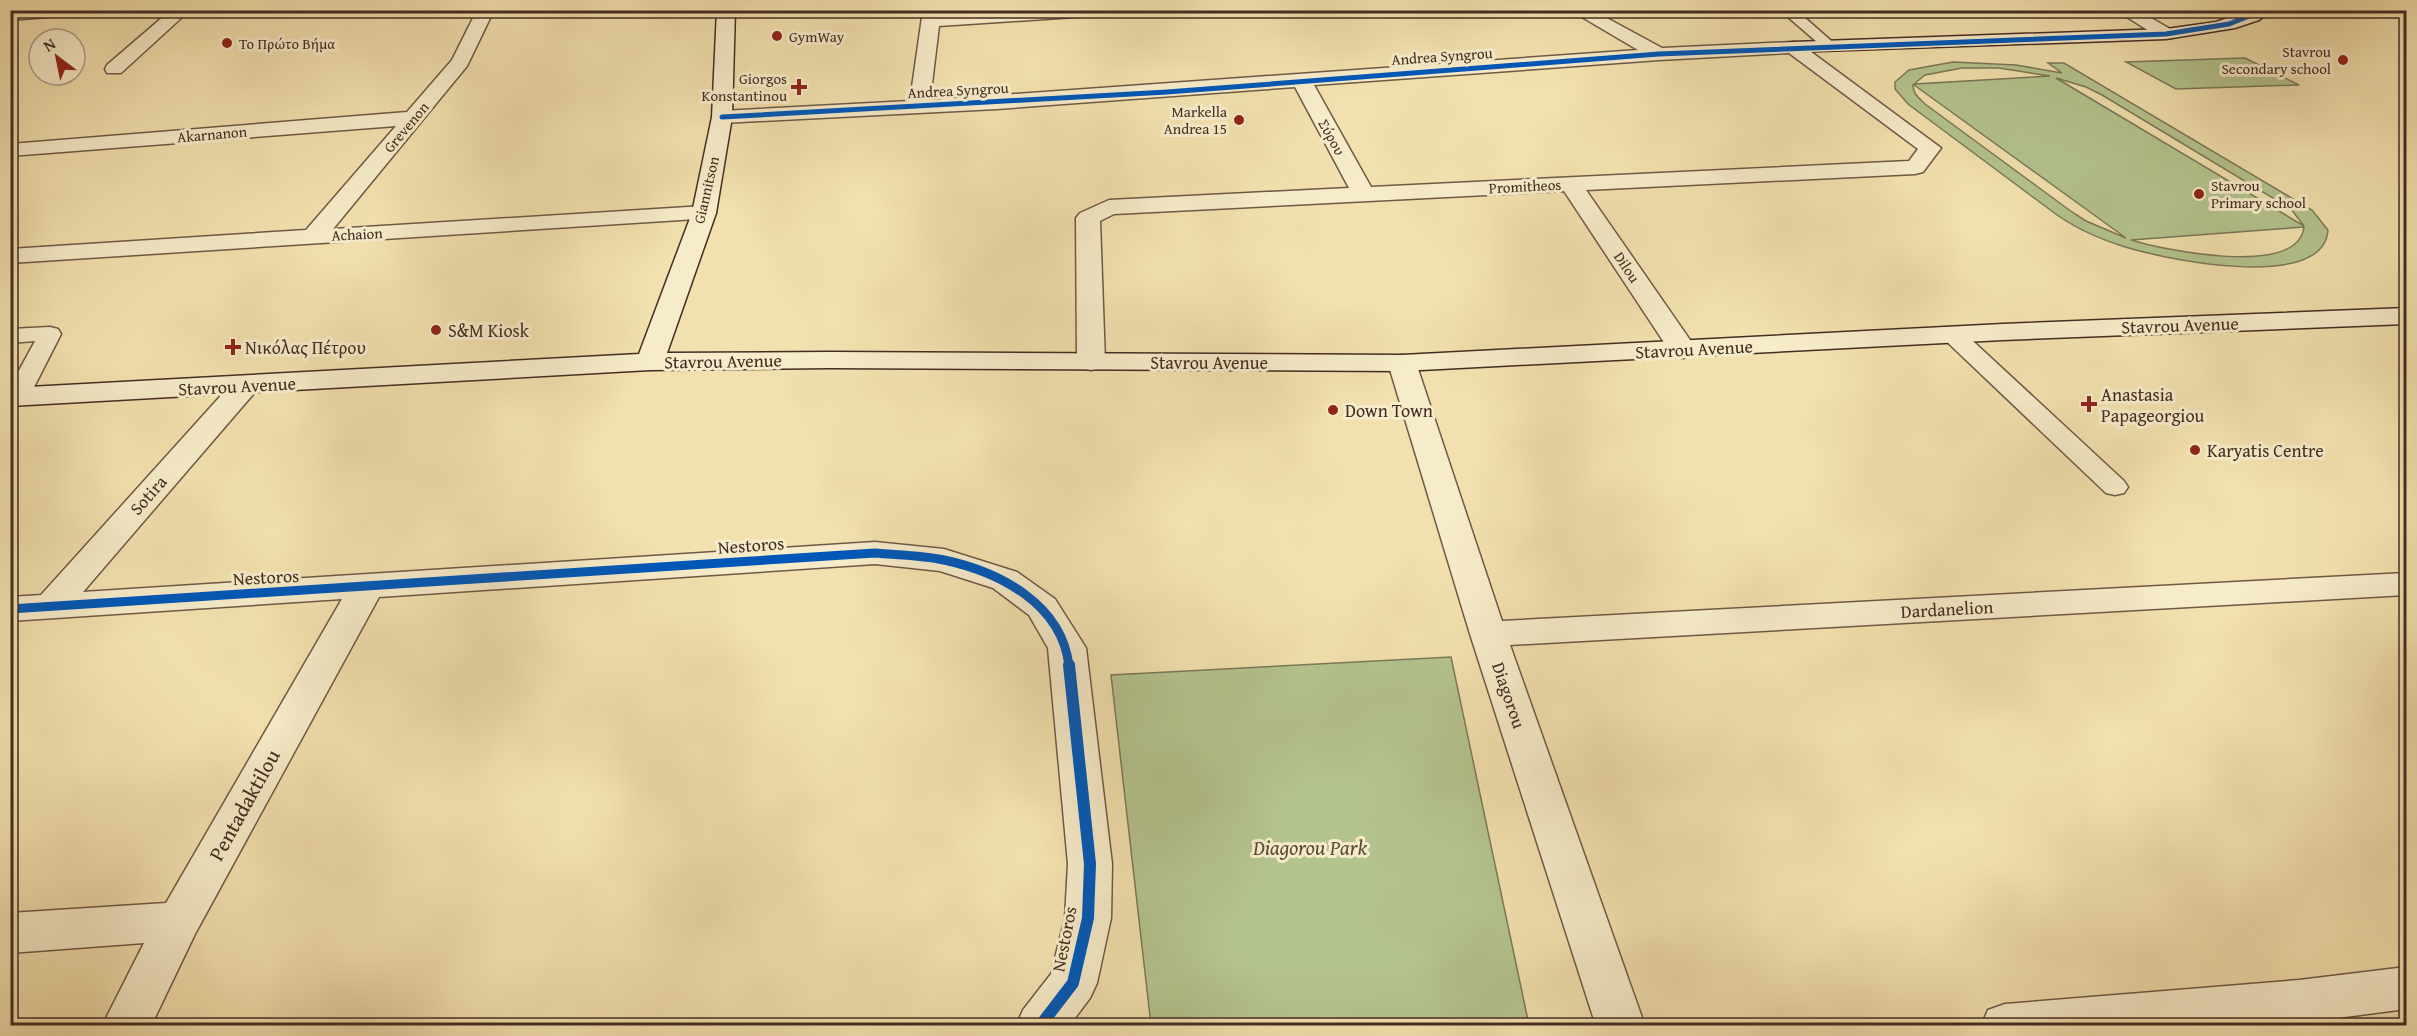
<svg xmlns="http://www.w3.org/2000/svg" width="2417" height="1036" font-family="'Gentium Book Plus',serif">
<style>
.green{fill:#b4c48f;stroke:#7c7859;stroke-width:1.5;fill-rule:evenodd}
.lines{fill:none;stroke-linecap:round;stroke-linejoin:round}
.lane-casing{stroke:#6f5946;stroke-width:3}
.street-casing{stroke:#6f5946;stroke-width:3}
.secondary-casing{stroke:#432c23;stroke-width:3}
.lane{fill:#f7ecca;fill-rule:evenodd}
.street{fill:#f7ecca;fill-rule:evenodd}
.secondary{fill:#f7ecca;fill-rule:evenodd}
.cycleway-far2-casing{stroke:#f7ecca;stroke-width:8}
.cycleway-far1-casing{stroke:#f7ecca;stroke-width:13}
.cycleway-casing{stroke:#f7ecca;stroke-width:16}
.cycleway-far2{stroke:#0057b8;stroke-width:5}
.cycleway-far1{stroke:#0057b8;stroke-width:9}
.cycleway{stroke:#0057b8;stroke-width:12}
.poi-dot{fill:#8f2418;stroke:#f7ecca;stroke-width:2}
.labels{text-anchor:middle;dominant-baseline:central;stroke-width:6;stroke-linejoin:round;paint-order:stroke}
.far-poi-label{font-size:15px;fill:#432c23;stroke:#f7ecca;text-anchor:start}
.far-street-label{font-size:15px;fill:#432c23;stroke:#f7ecca}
.street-label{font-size:18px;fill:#432c23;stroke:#f7ecca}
.poi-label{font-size:18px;fill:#432c23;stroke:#f7ecca;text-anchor:start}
.near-street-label{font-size:21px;fill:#432c23;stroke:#f7ecca}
.near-park-label{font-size:21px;font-style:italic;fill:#5a4a39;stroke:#f7ecca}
</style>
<rect width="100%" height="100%" fill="#f2e1ae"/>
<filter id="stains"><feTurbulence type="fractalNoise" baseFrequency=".00333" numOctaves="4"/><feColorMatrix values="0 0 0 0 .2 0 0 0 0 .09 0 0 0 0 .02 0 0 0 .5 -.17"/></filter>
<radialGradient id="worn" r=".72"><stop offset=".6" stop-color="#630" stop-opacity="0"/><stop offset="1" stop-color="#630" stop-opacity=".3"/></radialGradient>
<path class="green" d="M2245,58L2299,85L2176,89L2126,62Z
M1953,62L2016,65L2062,73L2048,63H2064L2312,210L2328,230C2324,294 2157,258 2119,245C2095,237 2073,227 2053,212L1908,104L1895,89V82L1909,70ZM1962,68H1999L2050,76L1914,84L1925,75ZM2056,78L2086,87L2102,95L2291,209L2304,226ZM1913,85H1914L2126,238L2086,221L2072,212L1925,104C1919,98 1913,94 1913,85ZM2304,227C2298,278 2163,250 2131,240Z
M1451,657L1529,1025H1151L1111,675Z"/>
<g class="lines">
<g class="lane-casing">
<path id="lane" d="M1780,10H1796L1837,46L1830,50L1825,49Z
M50,327L58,329L61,334L29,397L25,402L17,404L10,403V387L35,341L10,343V329Z
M1953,328L1961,330L2124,481L2128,487L2124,493L2115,495L2106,493L1945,340L1942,335L1945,330Z"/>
</g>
<g class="street-casing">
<path id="street" d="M10,10H82L74,15L10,20Z
M171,10H190L121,73H107L105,69L107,65Z
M477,10H494L467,66L333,229L704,206L712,208L716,213L712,218L10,263V249L306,230L396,126L10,156V144L407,112L452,60Z
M923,10H941L940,15L1016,10H1113L1105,15L939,26L930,100L1638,50L1570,10H1592L1662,48L1793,42L1799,43L1941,148L1923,172L1915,174L1586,190L1697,350L1693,356L1683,358L1673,356L1564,191L1114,214L1100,221L1105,362L1101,368L1091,370L1081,368L1077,362L1076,218L1080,213L1109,200L1349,188L1295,87L997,109L722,123L715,121L712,117L715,113L722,111L910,101ZM1789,53L1918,149L1909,161L1371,187L1314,85L1659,60Z
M2116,10H2137L2172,30L2175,34L2172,38H2160Z
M1402,355L1412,357L1416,363L1502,621L2406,573V595L1510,645L1645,1026H1596L1470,634L1388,363L1392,357Z
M245,377L255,380L259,386L255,392L83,592L875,542L944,549L1017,572L1055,599L1086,648L1112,864L1111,918L1097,983L1090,998L1069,1026H1016L1023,1010L1051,974L1065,918L1068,864L1048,648L1029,615L993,588L940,571L875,564L379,597L195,934L151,1026H102L144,943L10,953V913L166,903L342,599L10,621V597L41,595L235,380Z
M2406,967V1009L2276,1026H1981L1988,1010L2005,1004L2299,980Z"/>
</g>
<g class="secondary-casing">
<path id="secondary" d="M717,10H735L732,117L716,213L667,353L829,352L1402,355L2003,324L2406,308V324L2003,340L1402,371L829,368L650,370L10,406V388L639,354L692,213L712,117Z
M2250,10H2272L2259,20L2235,28L2166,39L1793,52L1787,51L1784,47L1787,43L1793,42L2166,29L2216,22Z"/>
</g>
<use href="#lane" class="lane"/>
<use href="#street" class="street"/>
<use href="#secondary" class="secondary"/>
<g class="cycleway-far2-casing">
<path id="cycleway-far2" d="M722,117L1167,92L1659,54L2166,34L2229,24L2264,10"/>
</g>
<g class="cycleway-far1-casing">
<path id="cycleway-far1" d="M10,609L875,553C898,555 922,555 944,560C1000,572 1062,604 1069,666"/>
</g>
<g class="cycleway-casing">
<path id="cycleway" d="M1040,1026L1073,983L1088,918L1090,864L1069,665"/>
</g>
<use href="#cycleway-far2" class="cycleway-far2"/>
<use href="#cycleway-far1" class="cycleway-far1"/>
<use href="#cycleway" class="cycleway"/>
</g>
<g class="poi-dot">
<circle cx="777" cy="36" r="6"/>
<circle cx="227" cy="43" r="6"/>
<circle cx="2343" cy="60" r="6"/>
<path d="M796 78h6v6h6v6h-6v6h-6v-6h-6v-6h6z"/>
<circle cx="1239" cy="120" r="6"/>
<circle cx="2199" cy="194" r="6"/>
<circle cx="436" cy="330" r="6"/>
<path d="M230 338h6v6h6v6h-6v6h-6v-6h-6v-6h6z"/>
<path d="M2086 395h6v6h6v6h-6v6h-6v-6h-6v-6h6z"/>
<circle cx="1333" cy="410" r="6"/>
<circle cx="2195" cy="450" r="6"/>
</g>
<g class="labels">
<g class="far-poi-label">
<text x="789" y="36">GymWay</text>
<text x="239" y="43">Το Πρώτο Βήμα</text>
<text x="2331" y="51" text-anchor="end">Stavrou<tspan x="2331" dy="17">Secondary school</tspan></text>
<text x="787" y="78" text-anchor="end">Giorgos<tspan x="787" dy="17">Konstantinou</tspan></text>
<text x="1227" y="111" text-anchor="end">Markella<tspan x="1227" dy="17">Andrea 15</tspan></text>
<text x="2211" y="185">Stavrou<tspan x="2211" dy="17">Primary school</tspan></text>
</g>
<g class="far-street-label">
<text transform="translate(1442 56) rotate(-4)">Andrea Syngrou</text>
<text transform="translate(958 90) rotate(-3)">Andrea Syngrou</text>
<text transform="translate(406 127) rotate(-50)">Grevenon</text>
<text transform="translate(212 134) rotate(-5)">Akarnanon</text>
<text transform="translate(1332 137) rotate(61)">Σύρου</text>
<text transform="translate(1525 186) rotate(-3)">Promitheos</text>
<text transform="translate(706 190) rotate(-77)">Giannitson</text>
<text transform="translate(357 234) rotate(-3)">Achaion</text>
<text transform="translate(1627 267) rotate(56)">Dilou</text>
</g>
<g class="street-label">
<text transform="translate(2180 325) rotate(-2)">Stavrou Avenue</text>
<text transform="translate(1694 349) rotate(-3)">Stavrou Avenue</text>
<text transform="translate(723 361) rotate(-1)">Stavrou Avenue</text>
<text x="1209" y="362">Stavrou Avenue</text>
<text transform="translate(237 386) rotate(-3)">Stavrou Avenue</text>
<text transform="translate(148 495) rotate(-49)">Sotira</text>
<text transform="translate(751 545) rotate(-4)">Nestoros</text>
<text transform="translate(266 577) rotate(-3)">Nestoros</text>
<text transform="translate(1947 609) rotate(-3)">Dardanelion</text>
<text transform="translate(1509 695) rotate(71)">Diagorou</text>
<text transform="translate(1064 939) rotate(-79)">Nestoros</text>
</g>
<g class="poi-label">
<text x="448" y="330">S&amp;M Kiosk</text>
<text x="245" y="347">Νικόλας Πέτρου</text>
<text x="2101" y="394">Anastasia<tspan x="2101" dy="21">Papageorgiou</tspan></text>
<text x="1345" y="410">Down Town</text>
<text x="2207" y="450">Karyatis Centre</text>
</g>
<g class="near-street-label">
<text transform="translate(244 805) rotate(-61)">Pentadaktilou</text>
</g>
<g class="near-park-label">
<text x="1310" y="847">Diagorou Park</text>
</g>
</g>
<rect width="2417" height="1036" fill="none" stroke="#f2e1ae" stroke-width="36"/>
<rect x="12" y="12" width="2393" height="1012" fill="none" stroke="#432c23" stroke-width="3"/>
<rect x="18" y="18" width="2381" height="1000" fill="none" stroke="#432c23" stroke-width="1.5"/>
<g transform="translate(57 57) rotate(328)"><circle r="28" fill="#f7ecca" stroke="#af9f87" stroke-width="1.5"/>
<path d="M0-4.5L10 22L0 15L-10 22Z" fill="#8f2418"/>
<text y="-9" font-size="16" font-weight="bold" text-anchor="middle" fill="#432c23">N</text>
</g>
<rect width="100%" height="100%" filter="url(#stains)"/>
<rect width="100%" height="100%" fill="url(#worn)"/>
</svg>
